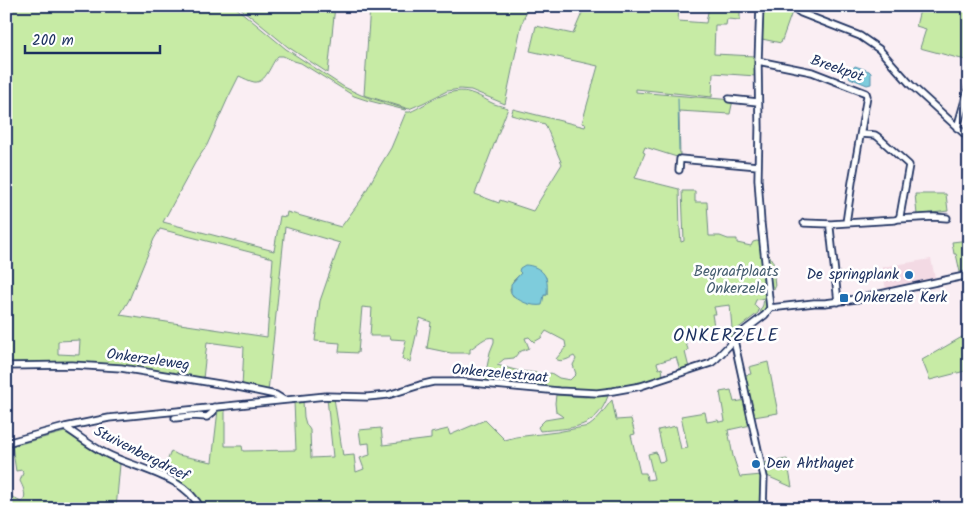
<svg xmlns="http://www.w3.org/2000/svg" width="975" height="515" font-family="Kalam,sans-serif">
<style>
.built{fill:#f3dae4}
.green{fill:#c7eba5;stroke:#718d82;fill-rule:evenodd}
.water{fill:#7eccdc;stroke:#568daa}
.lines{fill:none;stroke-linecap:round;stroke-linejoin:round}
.stream{stroke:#568daa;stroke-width:1}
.minor-casing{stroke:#1b2f5e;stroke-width:9}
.minor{stroke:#fff;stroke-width:5.5}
.poi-dot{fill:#1f6fb2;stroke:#fff;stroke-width:2}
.labels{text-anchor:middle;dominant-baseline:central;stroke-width:5;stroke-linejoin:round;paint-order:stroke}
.street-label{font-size:15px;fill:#1b2f5e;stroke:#fff}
.park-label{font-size:15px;fill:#465e70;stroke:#fff}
.poi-label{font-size:15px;fill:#1b2f5e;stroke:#fff;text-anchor:start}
.quarter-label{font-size:18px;letter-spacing:1px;fill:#1b2f5e;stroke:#fff}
</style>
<rect width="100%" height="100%" fill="#faeef3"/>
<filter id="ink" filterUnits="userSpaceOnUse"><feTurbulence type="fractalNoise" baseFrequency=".02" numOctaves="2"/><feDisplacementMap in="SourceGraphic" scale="10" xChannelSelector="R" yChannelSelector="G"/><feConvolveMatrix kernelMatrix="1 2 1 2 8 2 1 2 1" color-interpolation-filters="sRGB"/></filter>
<g filter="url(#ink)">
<path class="built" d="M931,259L935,278L886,290L882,267Z"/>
<path class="green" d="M6,6H234L286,49L344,87L361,95L406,109L405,110L366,100L354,96L301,63L294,61L283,56H278C271,63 266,84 254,82C249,81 244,78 239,76L228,98L207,145L195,163L163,222L274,251L280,216L286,217L287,212L341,227L361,200L377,171L391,148L406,112H410C428,104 448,87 468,92C476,94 483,98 490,102C495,105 502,106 508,108L475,194L499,203L500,200L533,211L562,164L545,124L511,115L513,109L585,127L586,124L582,123L598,66L530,51L536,26L573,34L585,6H679L678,21L706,23L709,6H740V20L727,19L726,25H715L714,54L755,56L756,76L713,73L712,97L636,89V92L733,100L730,114L679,111L680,158L645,147L643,152L645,153L635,178L679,189L680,231L681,242L684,241L682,191H695V202H707L709,236H720L728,239H737V243L751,246L753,242L757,241L761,242L763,255L770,257L773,262L775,288L770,289L772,307L762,314L760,311L763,305L764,298L756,300L754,305L759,310L758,313L736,330L730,338H728V330L732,328L730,305L714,307L716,314H712L714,326C706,327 686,332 686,342C686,345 688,348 688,350L685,352L689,368L680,370L676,357L657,363L659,369L662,368L663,376L639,385L603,392L484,382L490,352L494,342V338C485,335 478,345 470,349V353H451L427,348L431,322L420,318L410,362L402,359L406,340L391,339L390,336H370L372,308L362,307L358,353L339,352L340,343L315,341L320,301L340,243L285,227L268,392L242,387L244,347L207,342L203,379L118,366L6,365ZM160,229L273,258L267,337L120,315L129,300L154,239ZM521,273L546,277L547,295L513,296L510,290L513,281ZM546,331L565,341L566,347L556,359C561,363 568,359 574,356L576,359L573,365L576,374L570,380L559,378L551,373L548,374L519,371L497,365L504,359L514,358L519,352L529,348L525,338L529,337L534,342L541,338ZM80,340L79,355L58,354V341Z
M238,6H335L328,73L288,47Z
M370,6H528L521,27L505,104L471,90L460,89L447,91L423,103L409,109L364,95Z
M764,6H785L792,12L781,43L762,39Z
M921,6H969V61L920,48L926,29L916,26Z
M915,194H946L948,211L917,215Z
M969,240V270L960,272L956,254H954L952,242Z
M969,333V370L930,380L922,360Z
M768,362L778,413L754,417L745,375L751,374L749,367Z
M731,390L734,402L747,400L751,425L728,430L733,456L740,477L762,475L761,509H204L197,497L191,491L162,475L171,451L178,455L212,462L218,410L225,409V446H242L243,451L296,450L294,402L303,401L304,417L306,424L310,430L311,458L333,457L327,398H334L343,456L354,455L356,472L364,469L360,458L370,455L369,443L361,444L359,430L381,428L383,445L431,439V433L448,429L450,435L485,420L505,440L516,437L557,432L589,426L594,422L602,413L611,401L612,400L616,420L631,419L635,434L631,435L640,473H646L647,480L654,479L648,454L656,452L659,462L665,461L658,430L676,426L681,449L688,448L681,416L705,412L707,422L718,420L719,422L725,421L720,392Z
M556,395L585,397L608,396C596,430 570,428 540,431L538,427L545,420L563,417L562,416L556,412L555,403Z
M65,432L68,433L102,456L120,464L116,509H6V494C11,495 16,500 21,502L24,500C26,493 23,487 20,481L23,473L22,470L16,471L12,446Z
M787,459L792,487L767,476L765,474L763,463Z"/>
<path class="water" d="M855,66L869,71L871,73V84L867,85L850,78L849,77L853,68Z
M525,265C532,265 543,269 546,278C548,283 547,290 547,295H544L542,305C532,307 517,301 511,293V284L521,273L519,271L520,268Z"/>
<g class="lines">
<path class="stream" d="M678,98L679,150"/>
<g class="minor-casing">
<path id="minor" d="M760,6L758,61L759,128L758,179L761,223L770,308
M791,6L801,13L860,36L879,49L911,85L969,138
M758,61L812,72L866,93L867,96L852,182L846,223L831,224L830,228L838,302
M729,99L758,102
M957,128L969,86
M679,170L680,159L758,166
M898,219L934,217L947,218
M804,223L831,224
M846,223L895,220L898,219L900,216L909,165L878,137L875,135L861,134
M770,308L814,303H825L857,299L969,275
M734,340L764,477L763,509
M6,366L72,365L121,368L238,387L276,395L284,400
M175,418L193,416L207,417L213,412L214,407
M65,427C78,436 91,446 105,453C135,469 185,475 201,509
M6,443L65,427L109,418L326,396L367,397L388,395L420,385L433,382H462L559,391L597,393L613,391L641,386L711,363L716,359L741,333L765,315L770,308"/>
</g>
<use href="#minor" class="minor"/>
</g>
</g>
<g class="poi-dot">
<circle cx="909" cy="275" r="5"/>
<rect x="839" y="293" width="10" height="10" rx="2.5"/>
<circle cx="756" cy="464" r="5"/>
</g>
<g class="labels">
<g class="street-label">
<text transform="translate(837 69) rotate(19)">Breekpot</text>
<text transform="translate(148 360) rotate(8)">Onkerzeleweg</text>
<text transform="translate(500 374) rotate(5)">Onkerzelestraat</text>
<text transform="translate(141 454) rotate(27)">Stuivenbergdreef</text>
</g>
<g class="park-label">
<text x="736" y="272">Begraafplaats<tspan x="736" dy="17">Onkerzele</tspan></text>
</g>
<g class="poi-label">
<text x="899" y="275" text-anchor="end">De springplank</text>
<text x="854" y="298">Onkerzele Kerk</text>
<text x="766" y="464">Den Ahthayet</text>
</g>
<g class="quarter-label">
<text x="726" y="336">ONKERZELE</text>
</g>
</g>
<rect width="975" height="515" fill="none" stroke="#fff" stroke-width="25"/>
<rect x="12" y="12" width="950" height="490" fill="none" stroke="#1b2f5e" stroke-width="2" filter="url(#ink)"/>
<path d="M25 45v8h135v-8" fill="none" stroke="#1b2f5e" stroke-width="2.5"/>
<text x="32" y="45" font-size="15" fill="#1b2f5e" stroke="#ffffff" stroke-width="4" paint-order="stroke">200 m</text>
</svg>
